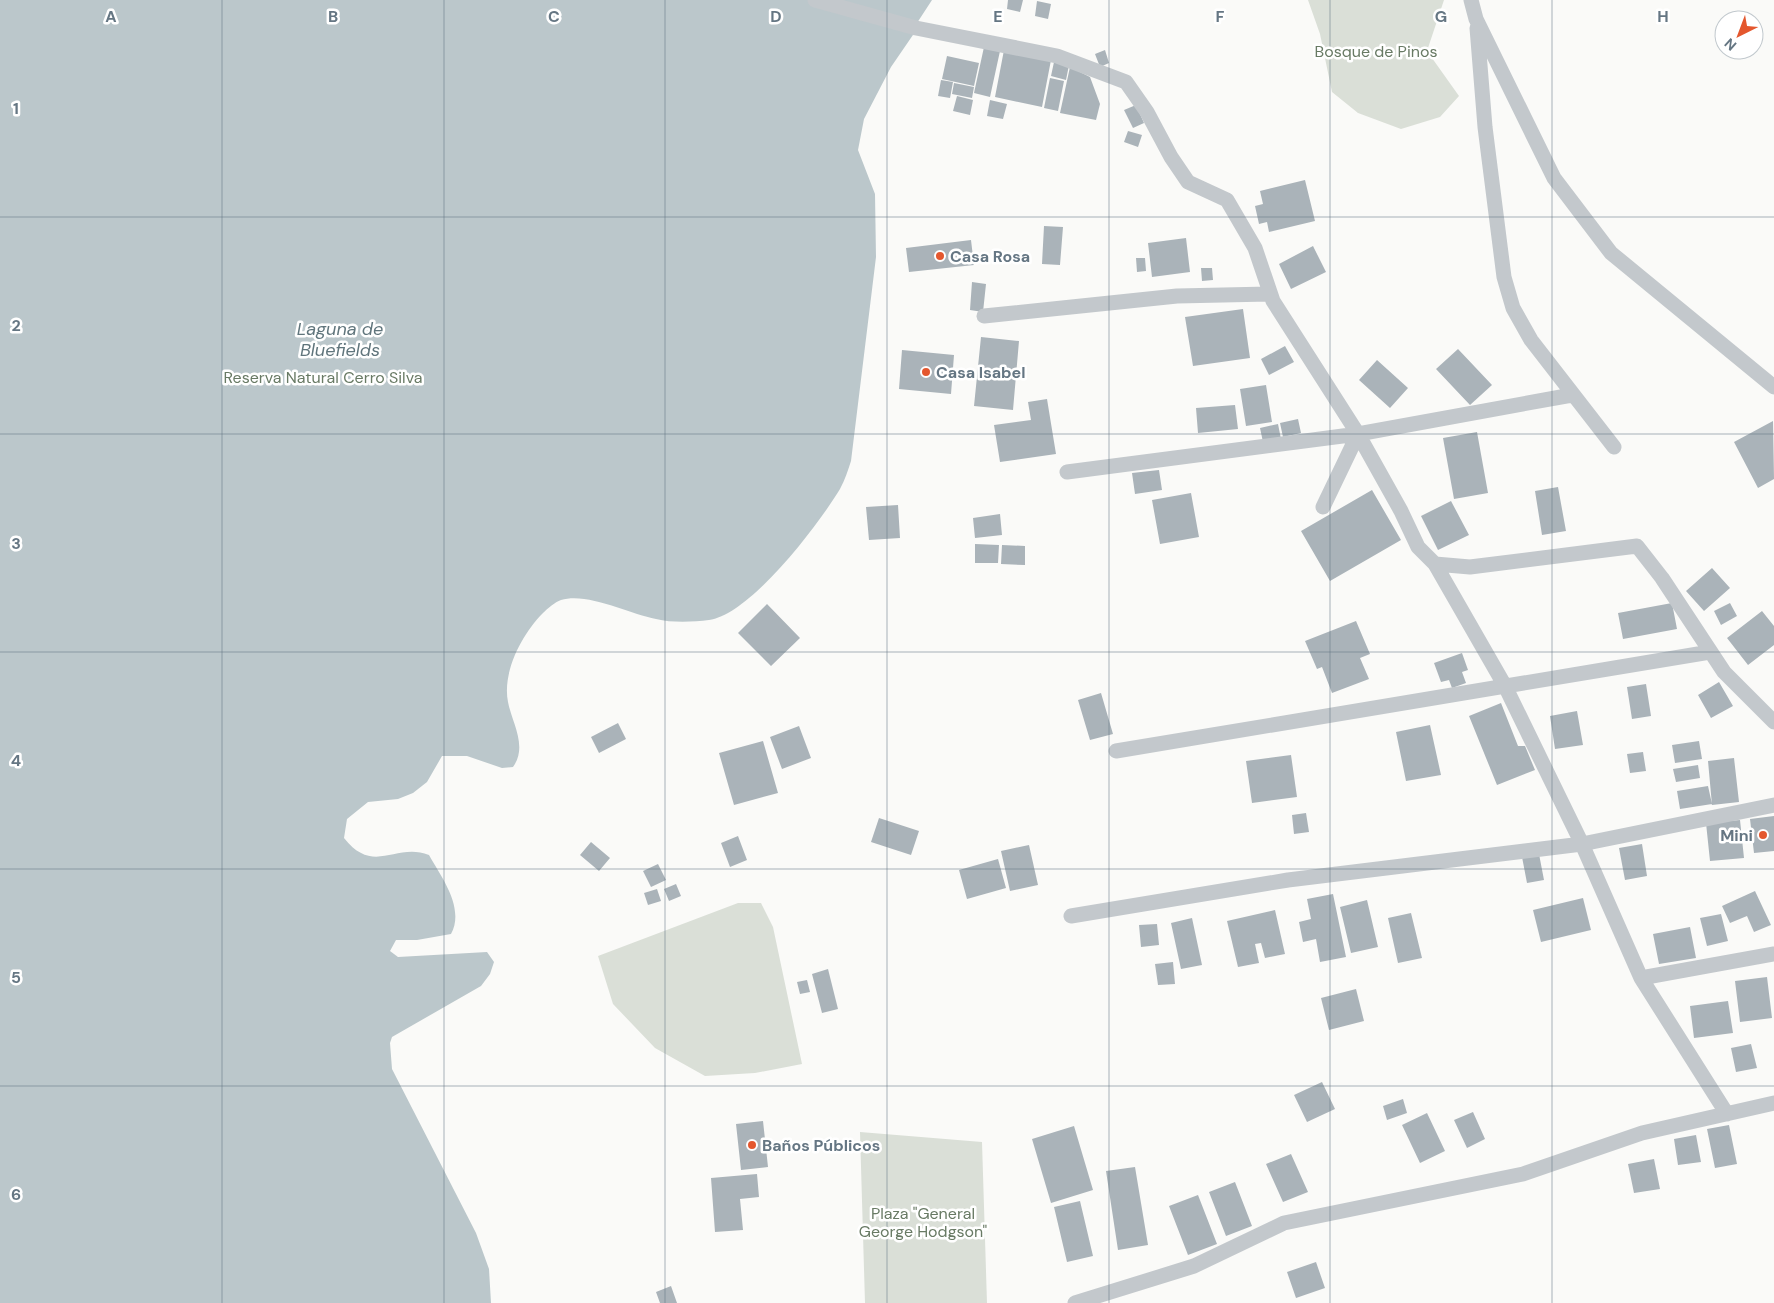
<svg xmlns="http://www.w3.org/2000/svg" width="1774" height="1303" font-family="'DM Sans',sans-serif">
<style>
.green{fill:#dadfd7}
.water{fill:#bbc7cb}
.building{fill:#aab3b9}
.lines{fill:none;stroke-linecap:round;stroke-linejoin:round}
.minor{stroke:#c3c8cc;stroke-width:15}
.grid{fill:none;stroke:#657683;stroke-width:1;stroke-opacity:0.55}
.poi-dot{fill:#e4572e;stroke:#fff;stroke-width:2}
.labels{text-anchor:middle;dominant-baseline:central;stroke-width:5;stroke-linejoin:round;paint-order:stroke}
.park-label{font-size:16px;fill:#687a64;stroke:#fff}
.poi-label{font-size:16px;font-weight:bold;fill:#657683;stroke:#fff;text-anchor:start}
.water-label{font-size:18px;font-style:italic;fill:#60757c;stroke:#fff}
.grid-label{font-size:16px;text-anchor:middle;font-weight:bold;fill:#657683;stroke:#fff;stroke-width:5;stroke-linejoin:round;paint-order:stroke}
</style>
<rect width="100%" height="100%" fill="#fafaf8"/>
<path class="green" d="M1308,0H1444L1427,51L1459,96L1440,117L1401,129L1358,113L1332,92L1320,34Z
M738,903H761L773,927L802,1064L755,1073L705,1076L655,1048L613,1004L598,956Z
M860,1132L982,1142L987,1303H865Z"/>
<path class="water" d="M0,0H932L917,23L915,32L891,67L864,119L858,150L875,194L876,257L851,461C848,470 845,480 840,489C819,524 750,615 709,620C693,622 672,623 656,619C629,614 588,592 561,600C555,602 547,609 543,613C522,634 502,672 508,702C512,723 528,746 513,767L502,768L467,756H442L427,782L413,793L398,799L368,802L347,819L344,838C374,876 395,842 429,855C442,878 465,908 451,934L417,940H396L390,951L398,957L487,952L494,962L490,974L481,986L392,1037L390,1043L392,1069L476,1233L489,1269L491,1303H0Z"/>
<path class="building" d="M1008,0H1023L1020,12L1007,9Z
M1037,1L1051,4L1048,19L1035,16Z
M984,47L1000,51L990,97L974,93Z
M1004,50L1051,60L1042,107L995,97Z
M1105,50L1109,63L1100,67L1095,54Z
M947,56L979,63L974,86L942,79Z
M1054,62L1069,65L1066,80L1051,76Z
M1070,67L1090,77L1100,104L1096,120L1060,113Z
M1050,78L1064,81L1058,111L1044,108Z
M941,80L953,82L950,98L938,96Z
M954,83L974,87L972,98L952,94Z
M957,96L973,100L970,115L953,111Z
M990,100L1007,104L1003,119L987,116Z
M1136,105L1144,123L1133,128L1124,110Z
M1128,131L1142,135L1138,147L1124,142Z
M1305,180L1315,221L1269,232L1267,222L1259,224L1255,206L1263,204L1260,191Z
M1044,226L1063,227L1060,265L1042,264Z
M1186,238L1190,272L1152,277L1148,243Z
M971,240L974,265L909,272L906,248Z
M1313,246L1326,272L1291,289L1279,264Z
M1136,258H1145L1146,271L1137,272Z
M1201,268H1212L1213,280L1202,281Z
M972,282L986,284L983,312L970,310Z
M1243,309L1250,358L1193,366L1185,317Z
M981,337L1019,341L1013,410L974,406Z
M1285,346L1294,362L1269,375L1261,359Z
M1458,349L1492,385L1470,405L1436,369Z
M902,350L954,355L951,394L899,389Z
M1377,360L1408,388L1390,408L1359,380Z
M1266,385L1272,422L1246,426L1240,389Z
M1047,399L1056,454L1000,462L994,425L1031,420L1028,402Z
M1235,405L1238,429L1198,433L1196,408Z
M1298,419L1301,433L1283,437L1280,423Z
M1773,421L1774,479L1758,488L1734,442Z
M1278,424L1281,439L1263,442L1260,428Z
M1477,432L1488,493L1454,499L1443,438Z
M1159,470L1162,490L1135,494L1132,473Z
M1558,487L1566,531L1542,535L1535,491Z
M1372,490L1401,540L1330,581L1301,531Z
M1191,493L1199,537L1160,544L1152,500Z
M1451,501L1469,535L1438,550L1421,516Z
M898,505L900,538L869,540L866,507Z
M1000,514L1002,535L975,538L973,518Z
M975,544L999,545L998,563H975Z
M1002,545L1025,546V565L1001,564Z
M1712,568L1730,588L1704,611L1686,591Z
M1672,603L1677,629L1623,639L1618,613Z
M1730,603L1737,616L1721,625L1714,611Z
M767,604L800,638L771,666L738,633Z
M1762,611L1774,626V645L1748,665L1727,638Z
M1356,621L1370,654L1360,658L1369,679L1332,693L1322,667L1317,669L1305,641Z
M1462,653L1468,670L1462,672L1466,683L1452,688L1449,680L1441,682L1434,663Z
M1719,682L1733,706L1711,718L1698,695Z
M1646,684L1651,716L1632,719L1627,687Z
M1101,693L1113,734L1090,740L1078,700Z
M1501,703L1518,746H1525L1535,770L1497,785L1469,716Z
M1577,711L1583,745L1555,749L1550,716Z
M618,723L626,739L599,753L591,737Z
M1430,725L1441,775L1406,781L1396,732Z
M799,726L811,758L782,769L770,737Z
M763,741L778,793L734,805L719,753Z
M1699,741L1702,759L1675,763L1672,745Z
M1643,752L1646,771L1630,773L1627,754Z
M1291,755L1297,797L1252,803L1246,761Z
M1734,758L1739,802L1712,805L1708,761Z
M1698,765L1700,778L1676,782L1673,769Z
M1708,786L1712,804L1680,809L1677,791Z
M1306,813L1309,832L1294,834L1292,815Z
M1774,816V851L1754,853L1750,819Z
M879,818L919,831L911,855L871,842Z
M1740,820L1744,858L1710,861L1706,823Z
M738,836L747,860L730,867L721,843Z
M591,842L610,858L599,871L580,855Z
M1642,844L1647,876L1625,880L1619,848Z
M1029,845L1038,885L1010,891L1001,851Z
M1539,854L1544,880L1527,883L1522,857Z
M998,859L1006,888L967,899L959,870Z
M658,864L666,880L651,887L643,871Z
M676,884L681,896L669,901L664,889Z
M657,889L661,901L648,905L644,893Z
M1755,891L1771,925L1754,932L1747,916L1730,923L1722,906Z
M1333,894L1346,957L1320,962L1316,939L1303,942L1299,922L1311,919L1307,899Z
M1583,898L1591,930L1541,942L1533,910Z
M1367,900L1378,947L1351,953L1340,907Z
M1275,910L1285,954L1265,958L1261,943L1255,944L1259,963L1238,967L1227,921Z
M1411,913L1422,958L1398,963L1388,918Z
M1721,914L1728,941L1707,946L1700,918Z
M1192,918L1202,965L1181,969L1171,923Z
M1157,924L1159,945L1141,947L1139,925Z
M1690,927L1696,958L1659,964L1653,934Z
M1173,962L1175,984L1158,985L1155,964Z
M828,969L838,1009L822,1013L812,974Z
M1767,977L1772,1018L1740,1022L1735,981Z
M807,980L810,992L800,994L797,982Z
M1356,989L1364,1021L1329,1030L1321,998Z
M1728,1001L1733,1033L1694,1038L1690,1006Z
M1751,1044L1757,1068L1736,1072L1731,1048Z
M1322,1082L1335,1109L1307,1122L1294,1095Z
M1403,1099L1407,1113L1387,1120L1383,1106Z
M1473,1112L1485,1139L1467,1148L1454,1120Z
M1427,1113L1445,1151L1420,1163L1402,1125Z
M763,1121L768,1167L741,1170L736,1124Z
M1729,1125L1737,1164L1715,1168L1707,1129Z
M1074,1126L1093,1190L1051,1203L1032,1139Z
M1696,1135L1701,1162L1678,1165L1674,1139Z
M1291,1154L1308,1192L1283,1202L1266,1164Z
M1654,1159L1660,1189L1634,1193L1628,1164Z
M1135,1167L1148,1245L1118,1250L1106,1171Z
M757,1174L759,1197L740,1199L743,1230L715,1232L711,1178Z
M1235,1182L1252,1226L1226,1236L1209,1192Z
M1198,1195L1217,1244L1188,1255L1169,1206Z
M1080,1201L1093,1256L1067,1262L1054,1207Z
M1316,1262L1325,1288L1296,1298L1287,1272Z
M671,1286L677,1303H660L656,1292Z"/>
<g class="lines">
<path class="minor" d="M815,0L916,28L1057,56L1126,82L1147,112L1171,157L1188,182L1227,200L1255,248L1273,301L1358,434L1401,511L1418,547L1435,564L1470,567L1637,546L1662,578L1724,672L1774,722
M1471,0L1476,19L1554,178L1611,253L1774,387
M1477,28L1485,127L1504,277L1513,308L1531,340L1614,447
M984,316L1177,296L1269,294
M1067,472L1358,434L1572,395
M1323,507L1358,434
M1435,564L1505,686L1582,844L1641,978L1774,954
M1116,751L1710,652
M1071,916L1288,880L1582,844L1774,805
M1641,978L1727,1114
M1075,1303L1194,1266L1284,1223L1523,1174L1642,1133L1774,1103"/>
</g>
<path class="grid" d="M222,0V1303M444,0V1303M665,0V1303M887,0V1303M1109,0V1303M1330,0V1303M1552,0V1303M0,217H1774M0,434H1774M0,652H1774M0,869H1774M0,1086H1774"/>
<g class="poi-dot">
<circle cx="940" cy="256" r="5"/>
<circle cx="926" cy="372" r="5"/>
<circle cx="1763" cy="835" r="5"/>
<circle cx="752" cy="1145" r="5"/>
</g>
<g class="labels">
<g class="park-label">
<text x="1376" y="51">Bosque de Pinos</text>
<text x="323" y="377">Reserva Natural Cerro Silva</text>
<text x="923" y="1213">Plaza "General<tspan x="923" dy="18">George Hodgson"</tspan></text>
</g>
<g class="poi-label">
<text x="950" y="256">Casa Rosa</text>
<text x="936" y="372">Casa Isabel</text>
<text x="1753" y="835" text-anchor="end">Mini</text>
<text x="762" y="1145">Baños Públicos</text>
</g>
<g class="water-label">
<text x="340" y="329">Laguna de<tspan x="340" dy="21">Bluefields</tspan></text>
</g>
</g>
<g class="grid-label">
<text x="111" y="22">A</text>
<text x="333" y="22">B</text>
<text x="554" y="22">C</text>
<text x="776" y="22">D</text>
<text x="998" y="22">E</text>
<text x="1220" y="22">F</text>
<text x="1441" y="22">G</text>
<text x="1663" y="22">H</text>
<text x="16" y="114">1</text>
<text x="16" y="331">2</text>
<text x="16" y="549">3</text>
<text x="16" y="766">4</text>
<text x="16" y="983">5</text>
<text x="16" y="1200">6</text>
</g>
<g transform="translate(1739 35) rotate(222)"><circle r="24" fill="#ffffff" stroke="#c1c8cd"/>
<path d="M0-4L9 19L0 12L-9 19Z" fill="#e4572e"/>
<text y="-8" font-size="14" font-weight="bold" text-anchor="middle" fill="#657683">N</text>
</g>
</svg>
